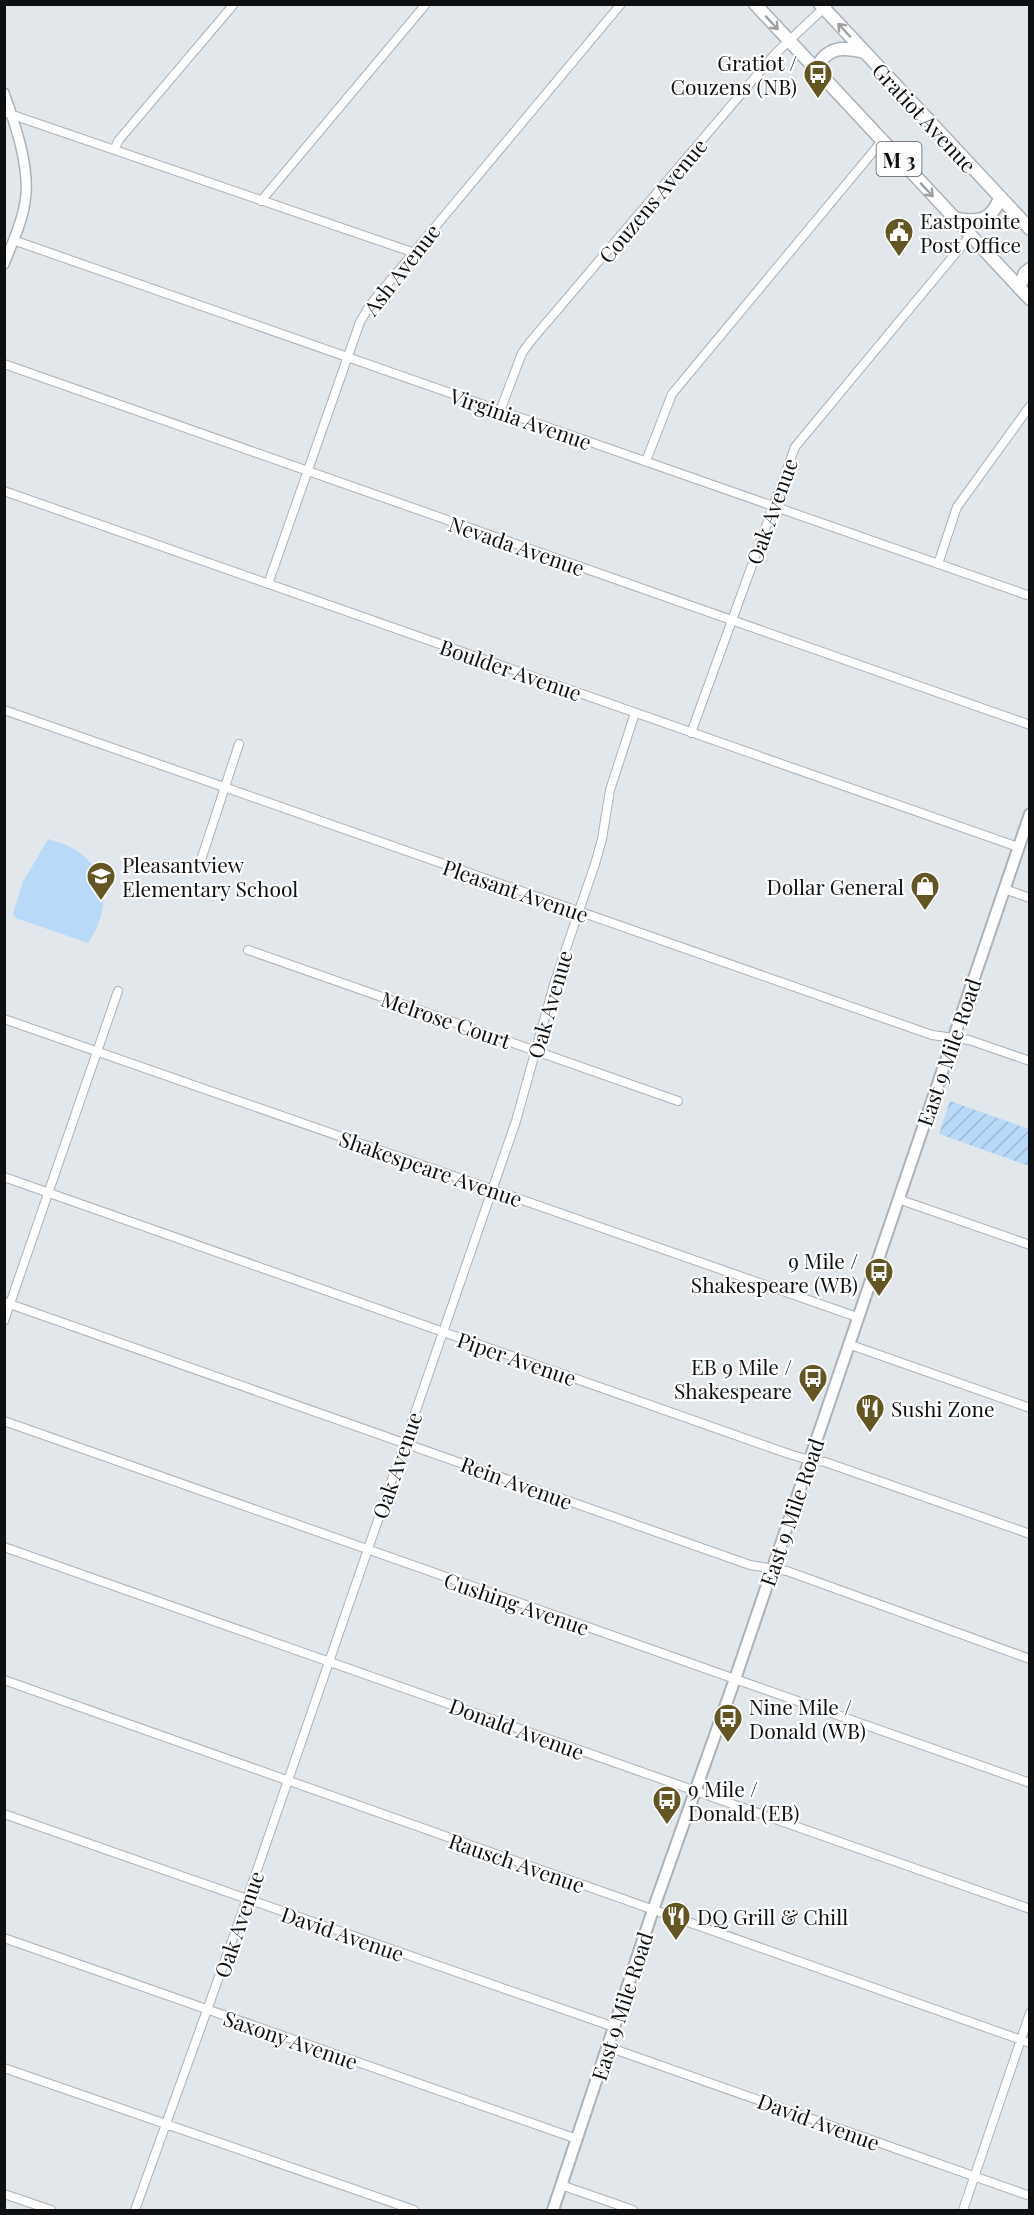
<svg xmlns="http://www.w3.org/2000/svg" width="1034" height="2215" font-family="'Playfair Display',serif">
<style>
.garden{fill:url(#garden-furrows)}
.pitch{fill:#b8d9f7}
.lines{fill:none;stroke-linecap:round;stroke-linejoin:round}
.minor-casing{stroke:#acb2b7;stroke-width:10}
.tertiary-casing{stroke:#acb2b7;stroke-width:12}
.secondary-casing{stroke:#acb2b7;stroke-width:14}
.primary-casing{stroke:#acb2b7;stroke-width:15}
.minor{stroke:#fff;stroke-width:8}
.tertiary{stroke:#fff;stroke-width:9}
.secondary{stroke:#fff;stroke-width:10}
.primary{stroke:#fff;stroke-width:12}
.oneway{stroke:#9e9fa0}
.labels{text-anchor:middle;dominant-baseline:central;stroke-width:4.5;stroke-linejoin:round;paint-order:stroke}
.shield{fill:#fff;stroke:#565758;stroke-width:1.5}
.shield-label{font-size:20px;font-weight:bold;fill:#0d0f11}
.poi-label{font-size:21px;fill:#0d0f11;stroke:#fff;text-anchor:start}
.street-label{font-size:21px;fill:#0d0f11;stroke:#fff}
</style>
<defs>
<pattern id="garden-furrows" width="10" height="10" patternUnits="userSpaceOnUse" patternTransform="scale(1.5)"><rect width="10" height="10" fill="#b8d9f7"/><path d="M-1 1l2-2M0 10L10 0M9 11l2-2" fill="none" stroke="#9db9d3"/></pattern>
</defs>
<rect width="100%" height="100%" fill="#e2e7ec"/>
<path class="garden" d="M950,1101L1029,1129V1166L939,1134Z"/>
<path class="pitch" d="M48,839C103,853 119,896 88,943L16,918L13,913L23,882Z"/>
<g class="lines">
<g class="minor-casing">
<path id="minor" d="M4,112L412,252
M115,149L118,141L234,4
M261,201L426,4
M13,240L1030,596
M4,364L1030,725
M500,411L522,353L530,342L775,54L827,5
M646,461L672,394L882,141
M4,491L1018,847
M938,564L957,507L1030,406
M268,584L360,322L370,305L621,4
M4,710L932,1035L969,1040L1030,1061
M691,733L795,447L970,236
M202,857L239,744
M1004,889L1030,898
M248,950L678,1101
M4,1019L857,1317
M4,1177L789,1454L809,1460L825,1462L1030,1534
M898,1199L1030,1245
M4,1302L750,1565L787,1571L1030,1659
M4,1321L118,991
M848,1344L1030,1408
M4,1421L1030,1783
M4,1547L1030,1909
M4,1680L1030,2043
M4,1814L614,2027
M4,1938L577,2139
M608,2047L1030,2196
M4,2068L414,2210
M561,2185L633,2210
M4,2194L51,2210
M135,2210L247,1899L516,1121L555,981L595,864L602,839L610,790L635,713
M963,2210L1030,2013"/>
</g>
<g class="tertiary-casing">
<path id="tertiary" d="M4,93C15,123 31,170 25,202C22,223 12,244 4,264"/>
</g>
<g class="secondary-casing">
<path id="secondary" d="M553,2210L653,1910L735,1679L1030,814"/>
</g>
<g class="primary-casing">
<path id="primary" d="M755,4L1030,299
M820,4L1030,229
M815,70C827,47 841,46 864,52
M954,218C977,223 991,222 1000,198
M1019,288L1025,273L1030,269"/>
</g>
<use href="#minor" class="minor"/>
<use href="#tertiary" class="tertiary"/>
<use href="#secondary" class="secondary"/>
<use href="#primary" class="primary"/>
</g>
<defs><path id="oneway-shaft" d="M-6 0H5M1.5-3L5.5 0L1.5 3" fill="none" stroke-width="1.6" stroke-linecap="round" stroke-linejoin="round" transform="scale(1.5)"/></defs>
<g class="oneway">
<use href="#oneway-shaft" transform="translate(772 23) rotate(47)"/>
<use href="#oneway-shaft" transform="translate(844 30) rotate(-133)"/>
<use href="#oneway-shaft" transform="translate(927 190) rotate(47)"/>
</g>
<defs>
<g id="bus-pin" transform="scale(1.5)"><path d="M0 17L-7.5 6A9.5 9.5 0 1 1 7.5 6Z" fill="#635623" stroke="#fff"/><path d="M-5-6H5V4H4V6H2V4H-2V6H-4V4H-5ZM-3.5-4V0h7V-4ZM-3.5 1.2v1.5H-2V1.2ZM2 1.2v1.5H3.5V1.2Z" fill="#fff"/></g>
<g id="civic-pin" transform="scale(1.5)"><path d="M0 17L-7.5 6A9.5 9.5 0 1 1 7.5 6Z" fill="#635623" stroke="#fff"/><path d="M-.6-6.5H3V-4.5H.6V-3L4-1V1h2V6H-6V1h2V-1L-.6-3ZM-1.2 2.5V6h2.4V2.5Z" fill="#fff"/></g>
<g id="school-pin" transform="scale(1.5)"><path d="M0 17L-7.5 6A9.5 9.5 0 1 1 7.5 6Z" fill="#635623" stroke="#fff"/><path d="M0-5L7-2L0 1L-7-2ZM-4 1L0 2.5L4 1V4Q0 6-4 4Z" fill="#fff"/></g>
<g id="shop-pin" transform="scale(1.5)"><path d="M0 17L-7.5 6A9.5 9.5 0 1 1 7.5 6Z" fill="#635623" stroke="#fff"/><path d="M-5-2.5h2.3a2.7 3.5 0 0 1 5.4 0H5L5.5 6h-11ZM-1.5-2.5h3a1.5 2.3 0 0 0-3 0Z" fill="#fff"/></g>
<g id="restaurant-pin" transform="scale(1.5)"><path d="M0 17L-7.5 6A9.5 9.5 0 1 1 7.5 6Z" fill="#635623" stroke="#fff"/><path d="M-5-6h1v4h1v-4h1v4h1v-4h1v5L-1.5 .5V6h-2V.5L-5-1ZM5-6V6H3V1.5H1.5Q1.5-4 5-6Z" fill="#fff"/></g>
</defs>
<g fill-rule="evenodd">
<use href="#bus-pin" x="818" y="74"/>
<use href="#civic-pin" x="899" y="232"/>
<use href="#school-pin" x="101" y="876"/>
<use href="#shop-pin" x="925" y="886"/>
<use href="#bus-pin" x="879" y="1272"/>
<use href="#bus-pin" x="813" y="1378"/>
<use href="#restaurant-pin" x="870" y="1408"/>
<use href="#bus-pin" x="728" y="1718"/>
<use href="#bus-pin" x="667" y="1800"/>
<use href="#restaurant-pin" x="676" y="1916"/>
</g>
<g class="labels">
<rect class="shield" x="876.5" y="142" width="45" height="34" rx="4.5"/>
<g class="shield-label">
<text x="899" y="159">M 3</text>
</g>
<g class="poi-label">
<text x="797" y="62" text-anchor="end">Gratiot /<tspan x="797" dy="24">Couzens (NB)</tspan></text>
<text x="920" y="220">Eastpointe<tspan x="920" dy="24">Post Office</tspan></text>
<text x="122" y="864">Pleasantview<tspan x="122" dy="24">Elementary School</tspan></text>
<text x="904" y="886" text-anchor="end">Dollar General</text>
<text x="858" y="1260" text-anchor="end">9 Mile /<tspan x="858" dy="24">Shakespeare (WB)</tspan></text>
<text x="792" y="1366" text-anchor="end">EB 9 Mile /<tspan x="792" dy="24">Shakespeare</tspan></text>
<text x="891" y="1408">Sushi Zone</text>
<text x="749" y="1706">Nine Mile /<tspan x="749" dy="24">Donald (WB)</tspan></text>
<text x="688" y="1788">9 Mile /<tspan x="688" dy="24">Donald (EB)</tspan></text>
<text x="697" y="1916">DQ Grill &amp; Chill</text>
</g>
<g class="street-label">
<text transform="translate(925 117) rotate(47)">Gratiot Avenue</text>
<text transform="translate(652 200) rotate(-50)">Couzens Avenue</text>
<text transform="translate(401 269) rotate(-52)">Ash Avenue</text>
<text transform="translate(521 418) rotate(19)">Virginia Avenue</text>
<text transform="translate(771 511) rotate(-70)">Oak Avenue</text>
<text transform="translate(517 545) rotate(19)">Nevada Avenue</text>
<text transform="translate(511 669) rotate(19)">Boulder Avenue</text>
<text transform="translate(516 890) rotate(19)">Pleasant Avenue</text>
<text transform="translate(549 1004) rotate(-74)">Oak Avenue</text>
<text transform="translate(446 1019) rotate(19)">Melrose Court</text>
<text transform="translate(948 1052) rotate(-71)">East 9 Mile Road</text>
<text transform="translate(431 1168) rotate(19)">Shakespeare Avenue</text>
<text transform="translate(517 1358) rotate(19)">Piper Avenue</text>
<text transform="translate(396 1465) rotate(-71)">Oak Avenue</text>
<text transform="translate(517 1482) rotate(20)">Rein Avenue</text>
<text transform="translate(791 1512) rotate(-71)">East 9 Mile Road</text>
<text transform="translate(517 1603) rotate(19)">Cushing Avenue</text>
<text transform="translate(517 1728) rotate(20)">Donald Avenue</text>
<text transform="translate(517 1862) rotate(19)">Rausch Avenue</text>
<text transform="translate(238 1924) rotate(-71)">Oak Avenue</text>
<text transform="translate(343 1933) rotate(19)">David Avenue</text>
<text transform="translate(621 2006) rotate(-72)">East 9 Mile Road</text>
<text transform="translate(291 2039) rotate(19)">Saxony Avenue</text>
<text transform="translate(819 2121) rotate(20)">David Avenue</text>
</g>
</g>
<rect width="1034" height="2215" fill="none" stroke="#0d0f11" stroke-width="12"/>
</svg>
